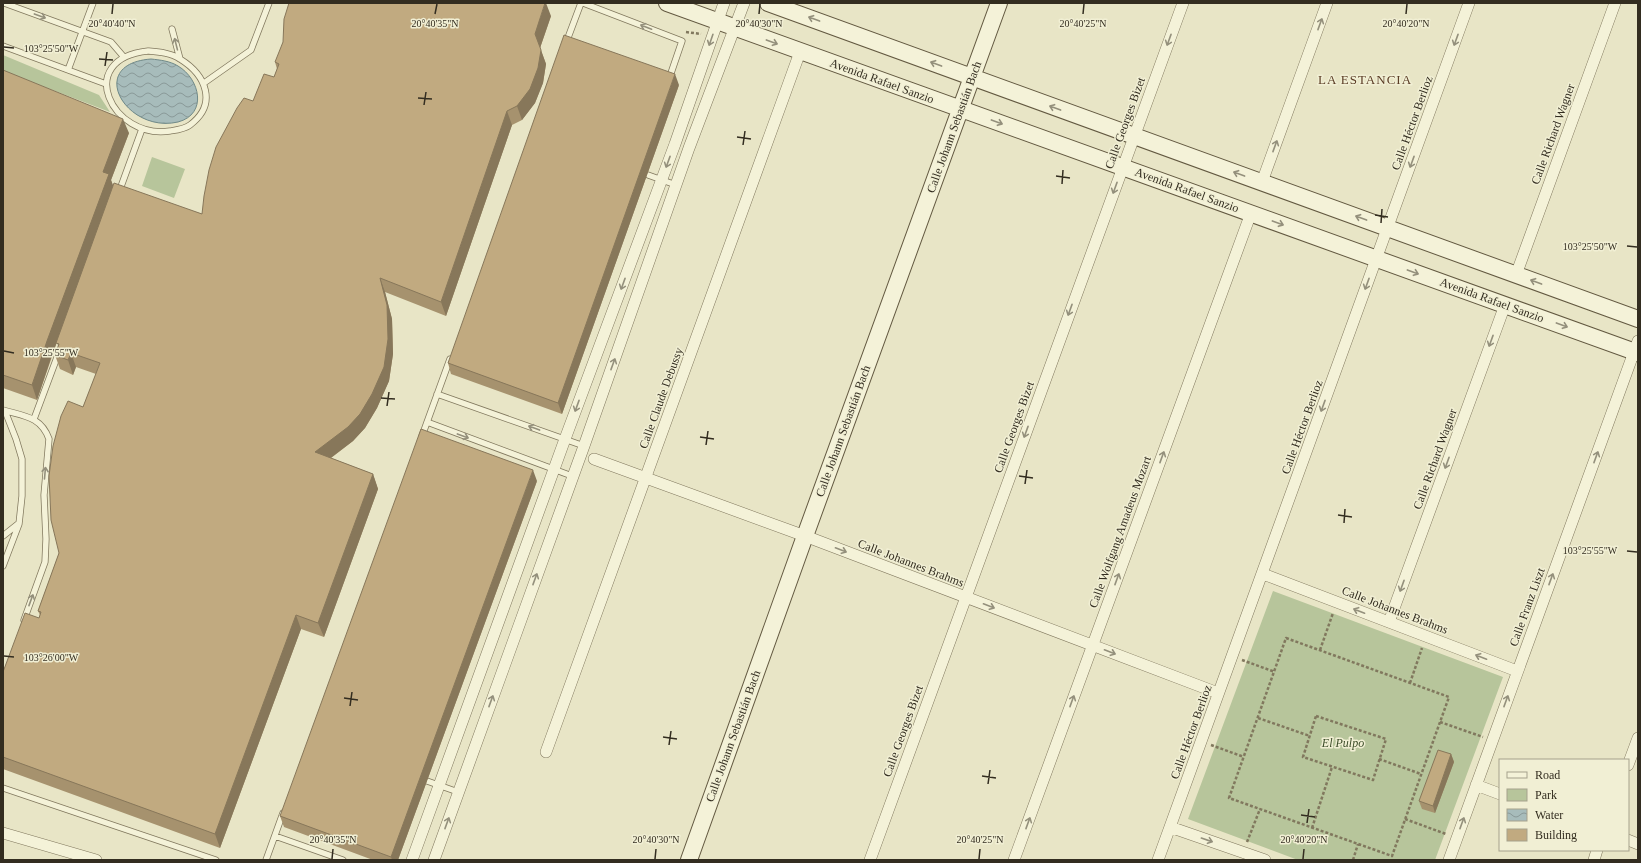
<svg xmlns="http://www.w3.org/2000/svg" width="1641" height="863" font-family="'Times New Roman',serif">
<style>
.green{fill:#b7c59b}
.water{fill:url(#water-waves);stroke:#6f8988}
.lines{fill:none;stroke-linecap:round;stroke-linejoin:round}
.lane-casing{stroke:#81785e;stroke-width:7}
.street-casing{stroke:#81785e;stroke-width:12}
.secondary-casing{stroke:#635941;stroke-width:18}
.path{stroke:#81785e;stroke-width:2.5;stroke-dasharray:3 2;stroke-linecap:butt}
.lane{stroke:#f4f2d8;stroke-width:5.5}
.street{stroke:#f4f2d8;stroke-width:11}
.secondary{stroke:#f4f2d8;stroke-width:16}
.wall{fill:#a6926e}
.shaded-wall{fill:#87775a}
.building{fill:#c1aa80;stroke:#87775a}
.oneway{stroke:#94907c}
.ticks{fill:none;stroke:#332d20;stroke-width:1.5}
.labels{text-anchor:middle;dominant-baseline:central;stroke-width:3;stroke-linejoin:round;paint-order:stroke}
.street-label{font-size:12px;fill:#332d20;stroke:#f1efd4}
.park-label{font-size:12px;font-style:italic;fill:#3c4d29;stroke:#f1efd4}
.neighbourhood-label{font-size:13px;letter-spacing:1px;fill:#5a3c25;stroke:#f1efd4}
.ticks-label{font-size:10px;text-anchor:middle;fill:#332d20;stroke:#f1efd4;stroke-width:3;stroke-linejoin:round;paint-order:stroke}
</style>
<defs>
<pattern id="water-waves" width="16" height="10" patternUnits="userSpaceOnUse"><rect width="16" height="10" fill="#a7bcbb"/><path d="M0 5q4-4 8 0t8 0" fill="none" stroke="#899998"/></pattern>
</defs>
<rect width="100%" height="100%" fill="#e8e5c6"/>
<path class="green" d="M3,55L99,95L110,112L3,71Z
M152,157L185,169L174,198L142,186Z
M1273,591L1503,677L1435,860H1298L1188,819Z"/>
<path class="water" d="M151,59C160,60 170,61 178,66C200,79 208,114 178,122C126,134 85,64 151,59Z"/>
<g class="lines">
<g class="lane-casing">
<path id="lane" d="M4,3L111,42L123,56
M583,3L682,41L669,79
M172,29L180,59
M566,43L581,3
M3,46L106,84
M148,51C159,52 171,53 180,59C206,75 218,104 190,125C185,129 177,130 170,131C112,140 73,59 148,51Z
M68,70L93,3
M204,83L251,50L269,3
M648,175L676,185
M119,192L142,129
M437,394L584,446
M3,410C23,416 41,416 49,439L44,495L46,539L45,562L24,620
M34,419L59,352
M427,422L572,476
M422,436L450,359
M3,536L18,524
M3,566L19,524L22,496V459L16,439L5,411
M427,781L458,792
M3,788L216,860
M275,836L343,860
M266,860L283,813"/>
</g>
<g class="street-casing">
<path id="street" d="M1262,182L1327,3
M1516,275L1615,3
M594,459L805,536L1218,693
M1263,574L1517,671
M1389,622L1505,305
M546,752L800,52
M1628,765L1638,738
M1476,785L1500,794
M1170,827L1265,860
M3,833L96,860
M1628,840L1638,844
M412,860L565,439L675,144L724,3
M434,860L584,446L689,148L744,3
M870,860L1183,3
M1014,860L1251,213
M1158,860L1469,3
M1449,860L1638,341
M1594,860L1597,850"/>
</g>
<g class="secondary-casing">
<path id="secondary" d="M667,3L1638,353
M768,3L1638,319
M689,860L805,536L999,3"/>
</g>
<path class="path" d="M686,32L701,34
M1286,638L1449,697L1392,856L1229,798Z
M1320,650L1333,613
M1242,660L1275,672
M1410,683L1422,648
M1316,716L1386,739L1373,780L1303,757Z
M1258,718L1310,736
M1440,722L1483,737
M1211,745L1244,757
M1379,759L1421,774
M1405,819L1446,834
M1312,828L1332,767
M1247,842L1260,809
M1353,860L1358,844"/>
<use href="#lane" class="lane"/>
<use href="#street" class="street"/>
<use href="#secondary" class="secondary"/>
</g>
<path class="wall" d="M551,16L540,48L546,64L543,83L535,103L522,120L512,125L446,316L385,292L392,319L393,354L389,381L377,408L365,428L353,441L331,458L373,474L378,489L324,637L301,629L220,848L3,769V672L39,618L40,615L38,611L59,553L83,407L96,374L76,367L73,375L60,369L55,355L58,346L57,342L37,400L3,388V70L129,133L111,180L113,186L202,214L253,101L274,77L277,69L275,62Z
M679,85L562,414L451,374L448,363Z
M537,481L398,860H373L284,827L280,816Z
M1451,754L1454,762L1435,813L1422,809L1419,801Z"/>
<path class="shaded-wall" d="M545,3H546L551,16L540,48L535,34Z
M541,50L546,64L543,83L535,103L522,120L517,106Z
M675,74L679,85L562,414L558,403Z
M507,111L512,125L446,316L441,302Z
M123,119L129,133L111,180L114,188L52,355L37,400L32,385L103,172Z
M380,278L385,292L392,319L393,354L389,381L377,408L365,428L353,441L320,466L315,452Z
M71,353L76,367L73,375L68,360Z
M533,470L537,481L398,860H392L391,857Z
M373,474L378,489L324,637L318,623Z
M296,615L301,629L220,848L215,834Z
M1451,754L1454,762L1435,813L1433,806Z"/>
<path class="building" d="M289,3H545L535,34L541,50L538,68L530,89L517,106L507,111L441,302L380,278L387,305L388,339L384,367L372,394L360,414L348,427L315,452L373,474L318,623L296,615L215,834L3,757V672L25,613L39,618L41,612L38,611L59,553L51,520L50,497L49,476L53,446L61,416L68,401L83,407L100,363L71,353L68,360L55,355L59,344L56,343L114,183L202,214L204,196L209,170L216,147L237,108L244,98L253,101L264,74L274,77L279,64L275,62L283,42L284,19Z
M564,35L675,74L558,403L448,363Z
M3,70L123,119L103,172L109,174L47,341L32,385L3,375Z
M421,429L533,470L391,857L280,816Z
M1438,750L1451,754L1433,806L1419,801Z"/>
<defs><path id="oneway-shaft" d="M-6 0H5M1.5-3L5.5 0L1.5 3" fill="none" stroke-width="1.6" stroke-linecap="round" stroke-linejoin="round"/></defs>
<g class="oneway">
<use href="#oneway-shaft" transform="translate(40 16) rotate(20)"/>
<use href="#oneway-shaft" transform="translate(814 19) rotate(-160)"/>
<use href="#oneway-shaft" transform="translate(1320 24) rotate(-70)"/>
<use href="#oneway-shaft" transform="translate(646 27) rotate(-159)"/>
<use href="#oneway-shaft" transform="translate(711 40) rotate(109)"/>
<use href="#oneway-shaft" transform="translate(1169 40) rotate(110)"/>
<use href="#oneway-shaft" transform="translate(1456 40) rotate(110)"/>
<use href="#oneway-shaft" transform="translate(772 42) rotate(20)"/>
<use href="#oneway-shaft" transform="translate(176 44) rotate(-104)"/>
<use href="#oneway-shaft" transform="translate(936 64) rotate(-160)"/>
<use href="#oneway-shaft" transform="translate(1055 108) rotate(-160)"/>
<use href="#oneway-shaft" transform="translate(997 122) rotate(20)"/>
<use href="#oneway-shaft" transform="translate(1275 146) rotate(-70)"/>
<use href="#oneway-shaft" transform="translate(668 162) rotate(110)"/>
<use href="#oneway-shaft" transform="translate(1412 162) rotate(110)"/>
<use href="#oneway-shaft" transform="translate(1239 174) rotate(-160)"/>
<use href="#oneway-shaft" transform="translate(1115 188) rotate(110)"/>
<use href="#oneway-shaft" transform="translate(1361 218) rotate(-160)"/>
<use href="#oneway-shaft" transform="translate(1278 223) rotate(20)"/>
<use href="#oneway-shaft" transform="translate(1413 272) rotate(20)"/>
<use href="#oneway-shaft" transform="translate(1536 282) rotate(-160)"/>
<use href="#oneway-shaft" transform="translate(623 284) rotate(110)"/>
<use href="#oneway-shaft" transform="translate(1367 284) rotate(110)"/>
<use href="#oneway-shaft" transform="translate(1070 310) rotate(110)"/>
<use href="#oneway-shaft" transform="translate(1562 325) rotate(20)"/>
<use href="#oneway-shaft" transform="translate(1491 341) rotate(110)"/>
<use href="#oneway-shaft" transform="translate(613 364) rotate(-70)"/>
<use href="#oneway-shaft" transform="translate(577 406) rotate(110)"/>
<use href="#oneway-shaft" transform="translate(1323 406) rotate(110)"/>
<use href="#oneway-shaft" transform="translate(534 428) rotate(-160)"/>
<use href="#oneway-shaft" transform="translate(1026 432) rotate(110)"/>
<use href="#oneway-shaft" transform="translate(463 436) rotate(20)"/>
<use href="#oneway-shaft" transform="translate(1162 457) rotate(-70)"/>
<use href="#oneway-shaft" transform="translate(1596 457) rotate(-70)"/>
<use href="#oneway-shaft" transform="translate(1447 463) rotate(110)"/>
<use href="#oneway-shaft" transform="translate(45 473) rotate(-85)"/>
<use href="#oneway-shaft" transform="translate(841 550) rotate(21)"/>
<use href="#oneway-shaft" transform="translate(535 579) rotate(-70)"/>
<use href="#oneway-shaft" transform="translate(1117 579) rotate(-70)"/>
<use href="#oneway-shaft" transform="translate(1551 579) rotate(-70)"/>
<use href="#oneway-shaft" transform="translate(1402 586) rotate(110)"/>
<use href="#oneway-shaft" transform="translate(31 600) rotate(-70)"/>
<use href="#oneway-shaft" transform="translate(989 606) rotate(21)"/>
<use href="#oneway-shaft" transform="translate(1359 611) rotate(-159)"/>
<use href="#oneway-shaft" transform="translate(1110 652) rotate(21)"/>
<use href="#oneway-shaft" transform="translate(1481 657) rotate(-159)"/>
<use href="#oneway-shaft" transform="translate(491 701) rotate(-70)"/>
<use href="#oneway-shaft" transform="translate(1072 701) rotate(-70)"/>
<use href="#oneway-shaft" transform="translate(1506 701) rotate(-70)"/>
<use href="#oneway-shaft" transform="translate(447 823) rotate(-70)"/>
<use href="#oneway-shaft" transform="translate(1028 823) rotate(-70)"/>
<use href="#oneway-shaft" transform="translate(1462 823) rotate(-70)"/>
<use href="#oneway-shaft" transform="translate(1207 840) rotate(19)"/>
</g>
<path class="ticks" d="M112,14L113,4M435,14L437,4M759,14L760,4M1083,14L1084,4M1406,14L1407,4M4,47L14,48M99,59L113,60M105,66L107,52M418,98L432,99M424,105L426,92M737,137L751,139M743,145L745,131M1056,176L1070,178M1062,184L1063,170M1375,215L1388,217M1381,223L1382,209M1627,246L1637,247M4,351L14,353M381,398L395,399M387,406L389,392M700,437L714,439M706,445L708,431M1019,476L1033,478M1025,484L1027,470M1338,515L1352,517M1344,523L1345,509M1627,551L1637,552M4,656L14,657M344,698L358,700M350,706L352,692M663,737L677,739M669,745L671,731M982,776L996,778M988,784L990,770M1301,815L1315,817M1307,823L1309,809M332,859L333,849M655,859L656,849M979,859L980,849M1303,859L1304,849"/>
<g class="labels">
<g class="street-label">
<text transform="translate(882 81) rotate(20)">Avenida Rafael Sanzio</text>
<text transform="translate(1125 123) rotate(-70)">Calle Georges Bizet</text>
<text transform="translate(1412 123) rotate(-70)">Calle Héctor Berlioz</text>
<text transform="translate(954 127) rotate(-70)">Calle Johann Sebastián Bach</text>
<text transform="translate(1553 134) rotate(-70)">Calle Richard Wagner</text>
<text transform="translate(1187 190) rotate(20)">Avenida Rafael Sanzio</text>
<text transform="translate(1492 300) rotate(20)">Avenida Rafael Sanzio</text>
<text transform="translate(661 398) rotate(-70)">Calle Claude Debussy</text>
<text transform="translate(1014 427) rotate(-70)">Calle Georges Bizet</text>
<text transform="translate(1302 427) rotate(-70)">Calle Héctor Berlioz</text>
<text transform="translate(843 431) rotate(-70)">Calle Johann Sebastián Bach</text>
<text transform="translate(1435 459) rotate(-70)">Calle Richard Wagner</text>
<text transform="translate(1120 532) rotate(-70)">Calle Wolfgang Amadeus Mozart</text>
<text transform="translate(911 563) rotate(21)">Calle Johannes Brahms</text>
<text transform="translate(1527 607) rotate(-70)">Calle Franz Liszt</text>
<text transform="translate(1395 610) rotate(21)">Calle Johannes Brahms</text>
<text transform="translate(903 731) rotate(-70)">Calle Georges Bizet</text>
<text transform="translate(1191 732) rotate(-70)">Calle Héctor Berlioz</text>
<text transform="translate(733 736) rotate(-70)">Calle Johann Sebastián Bach</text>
</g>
<g class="park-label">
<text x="1343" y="743">El Pulpo</text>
</g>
<g class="neighbourhood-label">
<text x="1365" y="79">LA ESTANCIA</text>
</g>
</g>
<g class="ticks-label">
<text x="112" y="27">20°40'40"N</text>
<text x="435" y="27">20°40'35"N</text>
<text x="759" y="27">20°40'30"N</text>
<text x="1083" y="27">20°40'25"N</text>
<text x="1406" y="27">20°40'20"N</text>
<text x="51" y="52">103°25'50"W</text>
<text x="1590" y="250">103°25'50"W</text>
<text x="51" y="356">103°25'55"W</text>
<text x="1590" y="554">103°25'55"W</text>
<text x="51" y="661">103°26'00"W</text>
<text x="333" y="843">20°40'35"N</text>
<text x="656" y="843">20°40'30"N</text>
<text x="980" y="843">20°40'25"N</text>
<text x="1304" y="843">20°40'20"N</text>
</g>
<rect width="1641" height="863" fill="none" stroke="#332d20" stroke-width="8"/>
<rect x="1499" y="759" width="130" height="92" fill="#f1efd4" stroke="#a5a18c"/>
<rect x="1507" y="772" width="20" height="6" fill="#f4f2d8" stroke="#a5a18c"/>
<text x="1535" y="779" font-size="12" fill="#332d20">Road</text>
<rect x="1507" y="789" width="20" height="12" fill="#b7c59b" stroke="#a5a18c"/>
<text x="1535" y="799" font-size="12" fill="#332d20">Park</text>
<rect x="1507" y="809" width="20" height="12" fill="url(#water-waves)" stroke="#a5a18c"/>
<text x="1535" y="819" font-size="12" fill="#332d20">Water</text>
<rect x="1507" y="829" width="20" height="12" fill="#c1aa80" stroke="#a5a18c"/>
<text x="1535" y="839" font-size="12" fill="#332d20">Building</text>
</svg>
